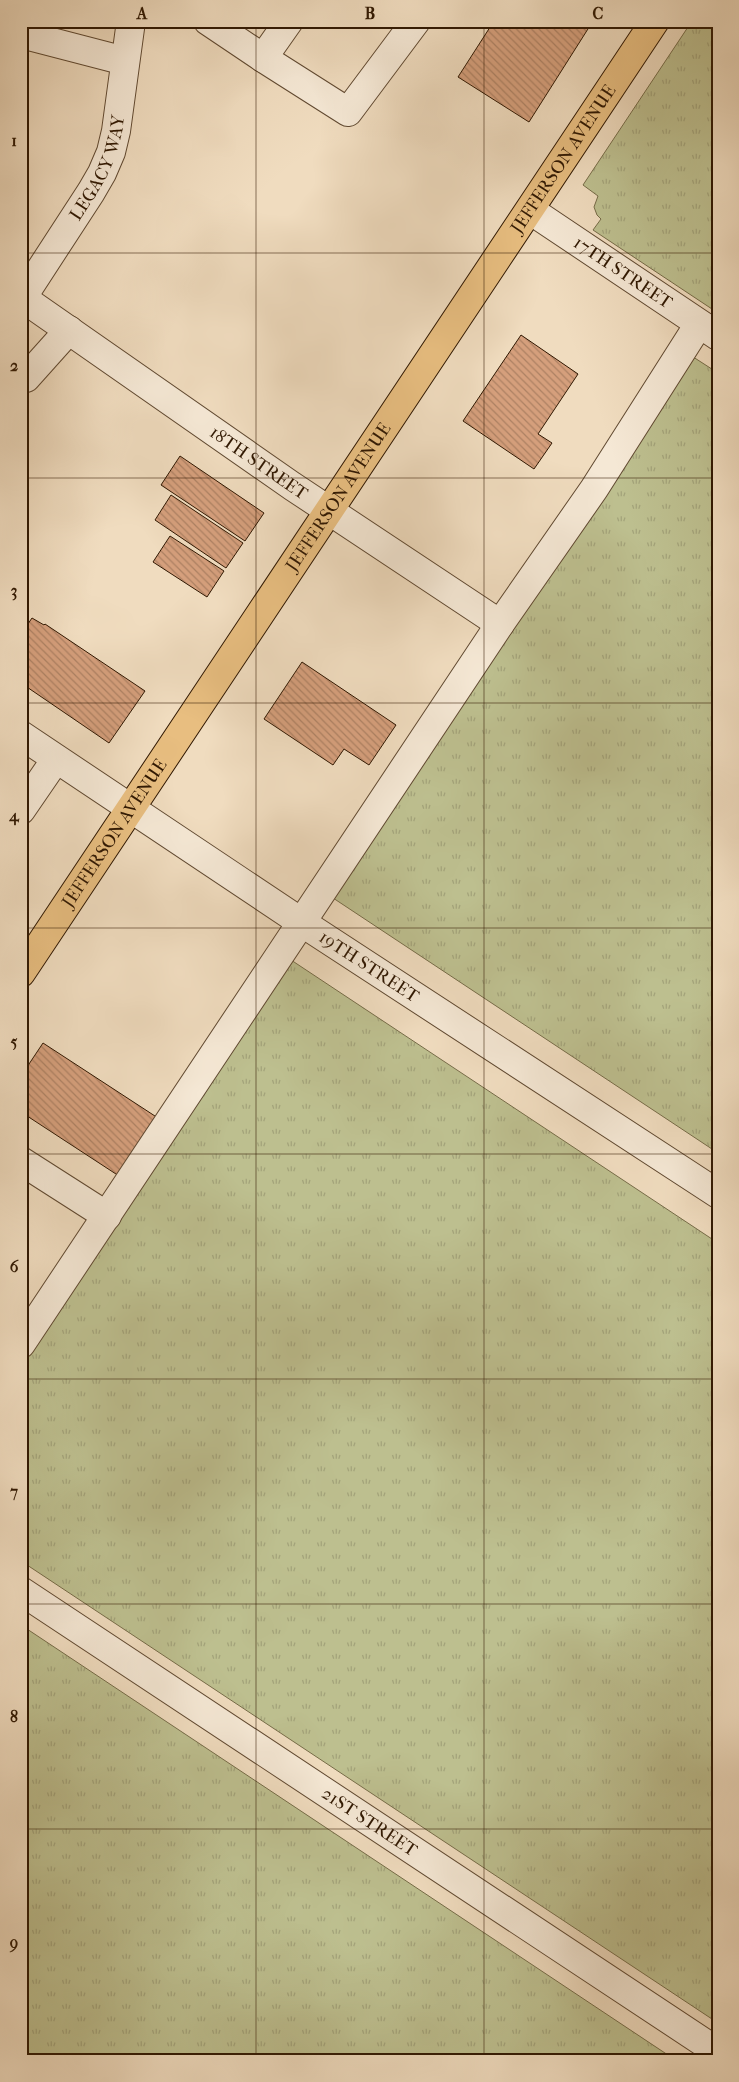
<svg xmlns="http://www.w3.org/2000/svg" width="739" height="2082" font-family="'IM FELL French Canon',serif">
<style>
.grass{fill:url(#grass-tufts);stroke:#766c48}
.building{fill:url(#building-back-hatch);stroke:#301802}
.lines{fill:none;stroke-linecap:round;stroke-linejoin:round}
.minor-casing{stroke:#604931;stroke-width:30}
.major-casing{stroke:#301802;stroke-width:30}
.minor{stroke:#f5e8d5;stroke-width:28}
.major{stroke:#e8be80;stroke-width:28}
.grid{fill:none;stroke:#301802;stroke-width:1;stroke-opacity:0.55}
.labels{text-anchor:middle;dominant-baseline:central;stroke-width:4.5;stroke-linejoin:round;paint-order:stroke}
.street-label{font-size:18px;fill:#301802;stroke:#f5e8d5}
.neatline{fill:none;stroke:#301802;stroke-width:2}
.grid-label{font-size:16px;text-anchor:middle;font-weight:bold;fill:#301802}
</style>
<defs>
<pattern id="grass-tufts" width="24" height="20" patternUnits="userSpaceOnUse" patternTransform="scale(1.25)"><rect width="24" height="20" fill="#bdbf8f"/><path d="M3 7l-1-3M5 7V3M7 7l1-3M15 17l-1-3M17 17v-4M19 17l1-3" fill="none" stroke="#a3a37a"/></pattern>
<pattern id="building-back-hatch" width="6" height="6" patternUnits="userSpaceOnUse" patternTransform="scale(1.25)"><rect width="6" height="6" fill="#d59f7c"/><path d="M-1 5l2 2M0 0l6 6M5-1l2 2" fill="none" stroke="#ad8163"/></pattern>
</defs>
<rect width="100%" height="100%" fill="#f0dcbf"/>
<filter id="stains"><feTurbulence type="fractalNoise" baseFrequency=".004" numOctaves="4"/><feColorMatrix values="0 0 0 0 .2 0 0 0 0 .09 0 0 0 0 .02 0 0 0 .5 -.17"/></filter>
<radialGradient id="worn" r=".72"><stop offset=".6" stop-color="#630" stop-opacity="0"/><stop offset="1" stop-color="#630" stop-opacity=".3"/></radialGradient>
<path class="grass" d="M692,21H718V313L593,230L601,219L597,215L594,207L598,196L583,185Z
M687,353L718,373V1153L330,896Z
M285,956L718,1243V2023L21,1561V1356Z
M21,1625L677,2061H21Z"/>
<path class="building" d="M494,21H593L529,122L458,77Z
M521,335L578,374L538,434L552,443L534,469L463,421Z
M180,456L264,513L245,541L161,485Z
M171,495L243,543L226,568L155,520Z
M170,536L224,571L207,597L153,562Z
M32,618L44,625L45,624L145,691L109,743L21,683V634Z
M302,662L396,725L369,765L344,749L333,765L264,719Z
M43,1043L158,1118L119,1176L21,1112V1076Z"/>
<g class="lines">
<g class="minor-casing">
<g id="minor">
<path d="M208,21L263,58L348,112L416,21"/>
<path d="M21,34L125,61"/>
<path d="M263,58L289,21"/>
<path id="s1" d="M530,210L718,336"/>
<path id="s2" d="M21,297L292,486L500,624"/>
<path id="s3" d="M22,298L91,192L102,173L111,152L116,131L131,21"/>
<path d="M26,378L69,330"/>
<path id="s4" d="M21,735L301,922L718,1194"/>
<path d="M21,810L56,759"/>
<path d="M21,1161L107,1216"/>
<path d="M21,1344L500,624L594,489L699,324"/>
<path id="s5" d="M21,1591L718,2052"/>
</g>
</g>
<g class="major-casing">
<g id="major">
<path id="s6" d="M21,973L655,21"/>
</g>
</g>
<use href="#minor" class="minor"/>
<use href="#major" class="major"/>
</g>
<path class="grid" d="M256,21V2061M484,21V2061M21,253H718M21,478H718M21,703H718M21,928H718M21,1154H718M21,1379H718M21,1604H718M21,1829H718"/>
<g class="labels">
<g class="street-label">
<text stroke="none"><textPath href="#s6" startOffset="978">JEFFERSON AVENUE</textPath></text>
<text stroke="none"><textPath href="#s3" startOffset="152">LEGACY WAY</textPath></text>
<text stroke="none"><textPath href="#s1" startOffset="112">17TH STREET</textPath></text>
<text stroke="none"><textPath href="#s2" startOffset="290">18TH STREET</textPath></text>
<text stroke="none"><textPath href="#s6" startOffset="572">JEFFERSON AVENUE</textPath></text>
<text stroke="none"><textPath href="#s6" startOffset="168">JEFFERSON AVENUE</textPath></text>
<text stroke="none"><textPath href="#s4" startOffset="418">19TH STREET</textPath></text>
<text stroke="none"><textPath href="#s5" startOffset="418">21ST STREET</textPath></text>
</g>
</g>
<rect width="739" height="2082" fill="none" stroke="#f0dcbf" stroke-width="55"/>
<rect x="28" y="28" width="684" height="2026" class="neatline"/>
<g class="grid-label">
<text x="142" y="19">A</text>
<text x="370" y="19">B</text>
<text x="598" y="19">C</text>
<text x="14" y="146">1</text>
<text x="14" y="371">2</text>
<text x="14" y="596">3</text>
<text x="14" y="821">4</text>
<text x="14" y="1047">5</text>
<text x="14" y="1272">6</text>
<text x="14" y="1497">7</text>
<text x="14" y="1722">8</text>
<text x="14" y="1948">9</text>
</g>
<rect width="100%" height="100%" filter="url(#stains)"/>
<rect width="100%" height="100%" fill="url(#worn)"/>
</svg>
